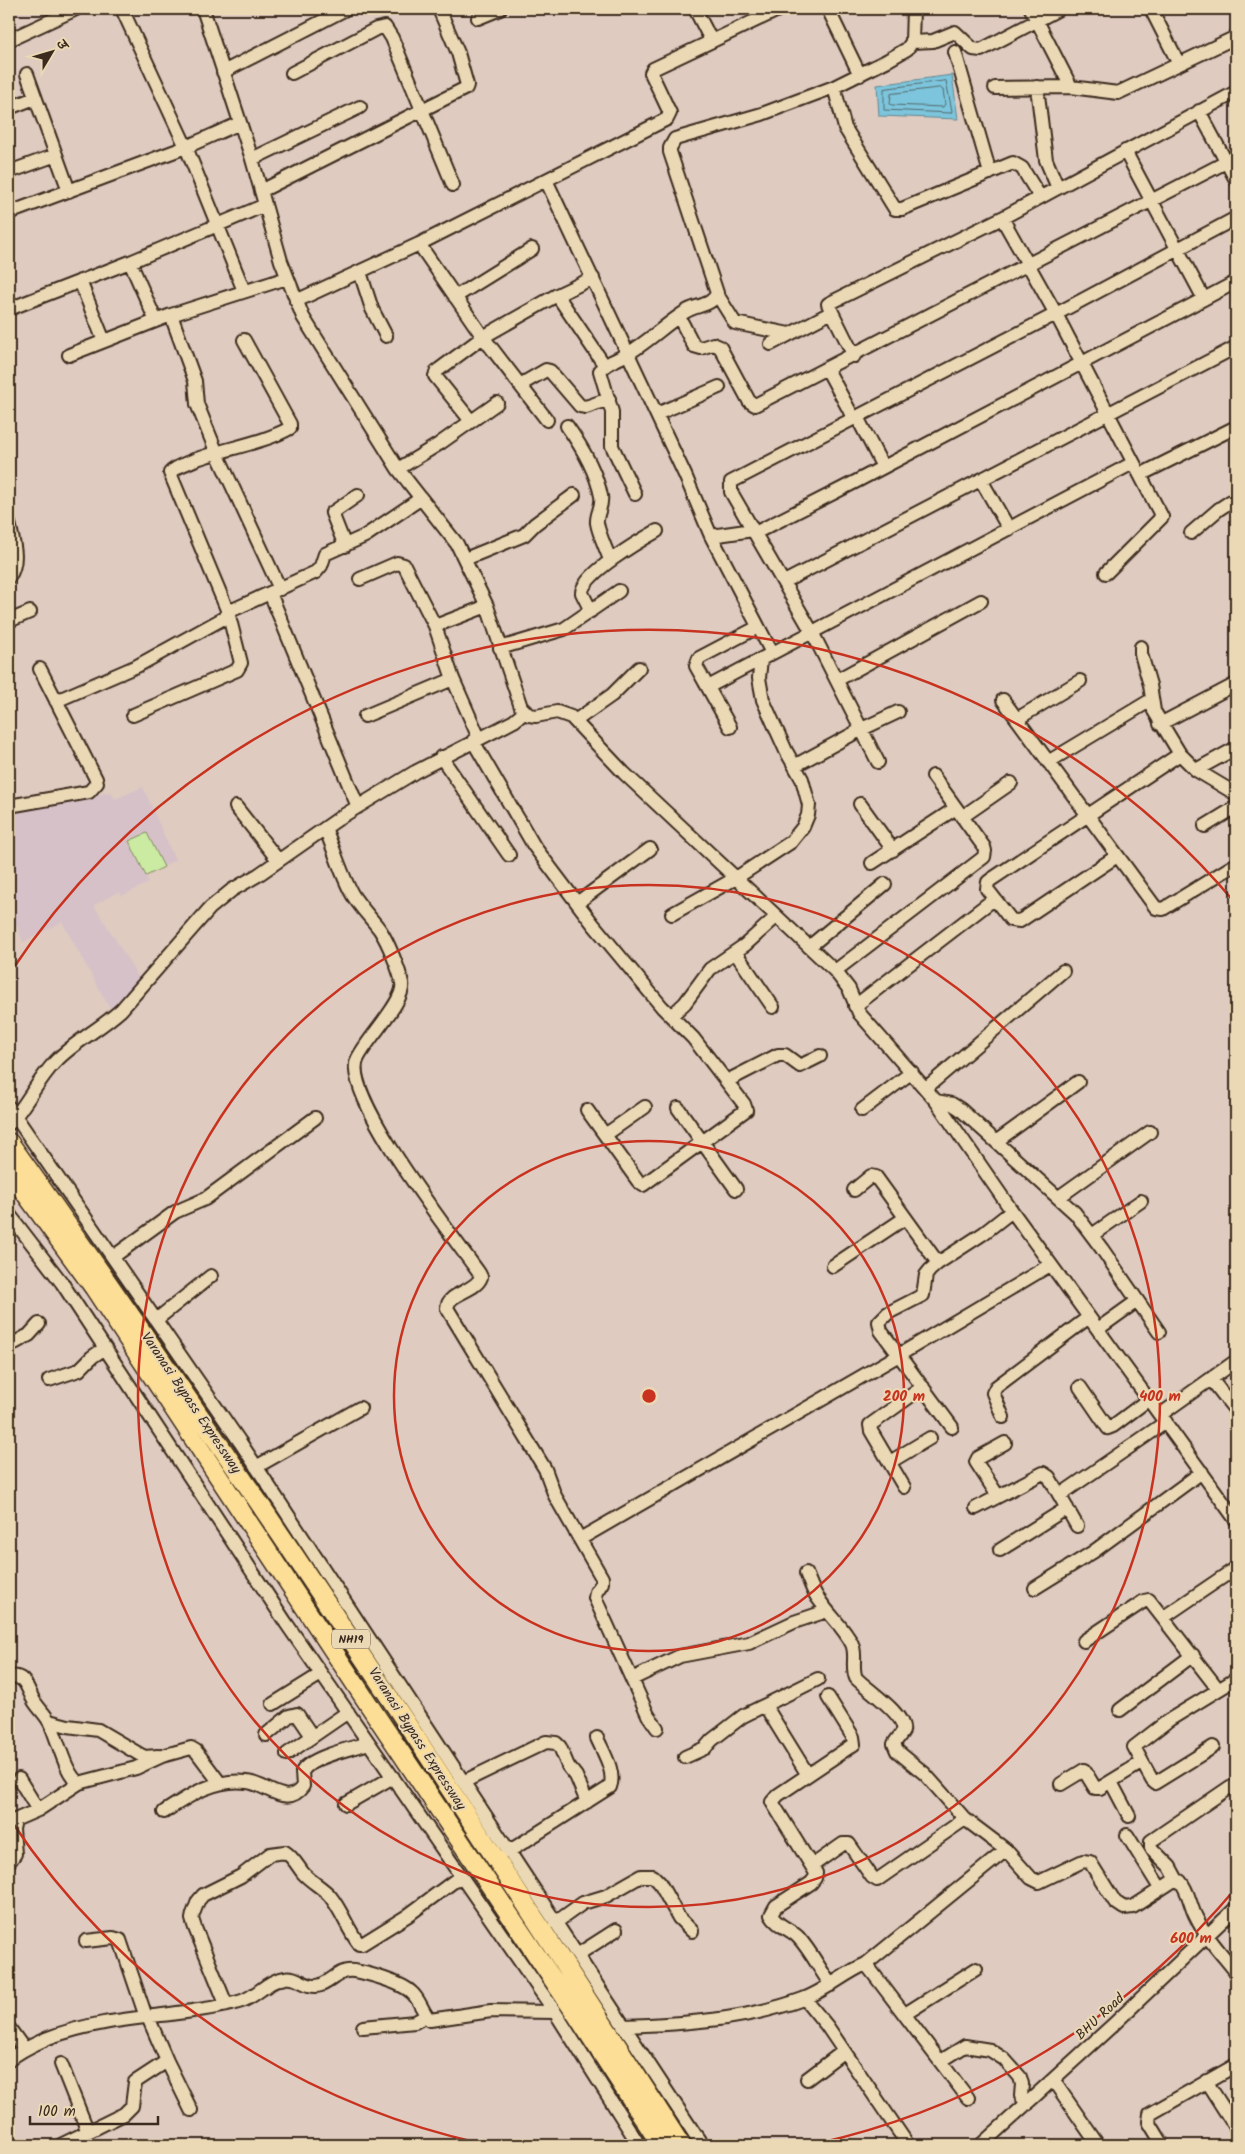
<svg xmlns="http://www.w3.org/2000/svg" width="1245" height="2154" font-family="Kalam,'Playpen Sans Deva',sans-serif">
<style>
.built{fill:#d6c1c8}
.green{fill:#cbeba3;stroke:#838a60}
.water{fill:#7cc5dc;stroke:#628790}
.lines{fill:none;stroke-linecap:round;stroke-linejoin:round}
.shore{stroke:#55686a;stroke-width:1}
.minor-casing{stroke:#3b2a1e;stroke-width:16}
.highway-casing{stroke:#3b2a1e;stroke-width:21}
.minor{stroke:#ebd9b6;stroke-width:12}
.highway{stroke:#fcde96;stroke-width:18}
.ring{fill:none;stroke:#c8321e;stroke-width:2.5}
.labels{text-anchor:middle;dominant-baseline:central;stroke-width:4;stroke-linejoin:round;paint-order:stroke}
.shield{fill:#ebd9b6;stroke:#705e4c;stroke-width:1}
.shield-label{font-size:12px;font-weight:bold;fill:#3b2a1e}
.street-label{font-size:14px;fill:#3b2a1e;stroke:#ebd9b6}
.centre{fill:#c8321e;stroke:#ebd9b6;stroke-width:2.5}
.ring-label{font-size:15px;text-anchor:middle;font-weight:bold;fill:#c8321e;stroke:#ebd9b6;stroke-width:4;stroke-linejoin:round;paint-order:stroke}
</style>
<rect width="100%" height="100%" fill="#dfcbc0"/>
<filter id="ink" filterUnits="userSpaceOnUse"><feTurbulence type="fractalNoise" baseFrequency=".02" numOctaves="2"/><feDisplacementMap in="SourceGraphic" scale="10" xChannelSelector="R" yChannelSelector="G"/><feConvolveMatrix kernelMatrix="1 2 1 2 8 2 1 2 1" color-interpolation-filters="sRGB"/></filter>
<g filter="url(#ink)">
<path class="built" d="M143,787L175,860L146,876L148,883L122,896L119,892L94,905L142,983L113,1014L62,922L23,942L16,923L9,924V812L111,792L115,799Z"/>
<path class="green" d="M147,833L164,867L146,876L129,841Z"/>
<path class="water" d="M952,75L958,119L879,116L877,85Z"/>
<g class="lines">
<path class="shore" d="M946,81L952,111L951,113L884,110V89Z
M940,88L943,90L945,104L943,107L892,105L890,104L891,94Z"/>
<g class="minor-casing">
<path id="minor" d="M122,9L186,147L244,291
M203,9L252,159L281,261L303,317L398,469L457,544L487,606L521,707L529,715L536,716L557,712L571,717L624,773L835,971L849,989L859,1013L936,1101L1012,1211L1236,1520
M439,9L458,53L467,85L466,88L422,110L453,185
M695,9L711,40
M828,9L860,75
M1031,9L1071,87
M1151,9L1179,64
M478,18L500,9
M9,40L76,9
M912,42L933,41L955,32L973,49L981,50L1059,9
M955,52L990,173
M223,72L346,9
M27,74L69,191
M834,87L845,128L895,209H902L1013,163L1022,168L1040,197
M1037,87L1046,160L1058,188
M995,88L1071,87L1118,93L1236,37
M9,108L35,98
M1199,111L1236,180
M1125,151L1204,299
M252,159L360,107
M9,172L56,155
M546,180L685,475L711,536L772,653
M261,191L422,110L392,38L385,27L376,29L292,73
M9,213L186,147L240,123
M1002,218L1056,314L1162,517L1106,573
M419,244L667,119L670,113L651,73L653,69L780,9
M130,262L156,321
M360,272L372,309L386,336
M80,281L104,341
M557,295L605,366
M455,297L532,249
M715,297L720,299L735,323L789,334
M296,301L419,244L483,337L547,420
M9,309L130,262L265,205
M171,315L195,381L197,404L216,451L280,589
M679,317L694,346L701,348L713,344L720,347L749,401L755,405L1236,157
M771,344L832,312
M69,355L171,315L287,278
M854,356L828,304L1002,218L1236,92
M827,369L854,419
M520,385L546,370L550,371L580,406L586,407L609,399
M657,414L719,387
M857,417L883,467
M471,421L435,376L437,371L483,337L557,295L593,278
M567,426C582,447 596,471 601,496C603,506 596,514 597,523C599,535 606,548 610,560
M398,469L439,444L497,403
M1140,475L1236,427
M981,480L1009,529
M635,494L612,446V412L600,371C606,362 620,359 629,353C649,341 666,324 685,312C695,305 713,306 717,293L670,152V148L675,139L762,114L834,87L888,60L907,49L912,42L913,9
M9,523C13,542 20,560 9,577
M755,533L857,481L1236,282
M1191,533L1219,509L1236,498
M711,536L753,530
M345,546L332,513L358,495
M465,559L524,535L535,524L574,495
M360,579L397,563L404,565L435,626L453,679L479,738
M784,582L1236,347
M270,593L358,807
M591,611L582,593C581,575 641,540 657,531
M9,621L30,612
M435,626L487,606
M1141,647V654L1150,685L1154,711L1180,754
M500,648L564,629L619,591
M837,680L981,601
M708,687L1133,463
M1003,700L1156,908L1163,909L1236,864
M56,701L137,666L224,618L228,612L316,572L321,566L325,554L365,536L420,499
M133,715L237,670L241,663L228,612L170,473C176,466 186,464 194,460C223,449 264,443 290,428V424L244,340
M365,716L453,679
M1017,719L1080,681
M575,721L612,695L639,668
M1160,724L1236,684
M730,727L696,666L699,658L758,627
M473,741L534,846L593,924L662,1007L693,1038L744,1104L746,1110L643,1185L638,1181L587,1110
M441,757L509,855
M878,762L812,632L731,492V482L1056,314L1236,218
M1048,762L1151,700
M796,765L862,729L898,712
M1196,770L1236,748
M860,804L893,850
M9,806L89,792L97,783L96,779L40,669
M236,807L278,860
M962,817L1011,783
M1205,826L1236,807
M325,828C334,849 341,874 352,894C360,907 371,918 380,930C388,942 399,969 402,983C406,1001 365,1040 357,1060C342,1096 455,1239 479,1273L481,1277C476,1292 448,1292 447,1308L545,1469L555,1496L602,1578V1583L596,1592L595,1598L648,1715L657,1728
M1117,856L1020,921L1011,920L987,889L988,882L992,879L1180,754L1196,770L1236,794
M872,863L956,808
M577,903L650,849
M672,914L736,878L791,842L803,827L808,815L809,805L802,779L786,751L763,700L759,678L761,659
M809,947L885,884
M735,952L773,1007
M835,971L984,857L985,851L984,847L933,776
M855,1006L994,899
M671,1016L685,1003L710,969L745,945L776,917
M727,1081L778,1055H785L800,1066L820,1056
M926,1088L1063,971
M936,1101L952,1104L960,1109L1075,1213L1102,1249L1159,1332
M9,1107L240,1442L702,2145
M678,1108L736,1189
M862,1110L912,1072
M9,1124C26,1106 37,1081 55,1062C74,1042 100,1029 121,1010L210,908L232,890L258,875L341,817L415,772L514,721L525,712
M605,1135L645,1107
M997,1141L1078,1082
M854,1190L871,1176L876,1177L938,1263
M1059,1197L1150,1132
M9,1214L62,1283L286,1623L555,2012L639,2145
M1092,1235L1141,1201
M113,1257L175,1212L205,1199L315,1118
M833,1266L905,1218
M156,1320L211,1276
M1098,1329L1137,1301
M9,1346L29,1335L39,1324
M1211,1379L1236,1411
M49,1380L79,1370L92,1357L105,1348
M1080,1387L1108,1428L1113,1426L1149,1399
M1160,1415L1236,1361
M1003,1417L993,1393L996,1387L1089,1317
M952,1427L881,1331L879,1322L888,1313L923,1295L926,1275L930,1270L938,1263L984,1233L1012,1211
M890,1462L930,1438
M256,1467L360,1408
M904,1487L871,1431L870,1425L923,1387
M1060,1495L1166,1422
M998,1496L976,1462L978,1458L1005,1443
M976,1508L1043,1473L1049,1477L1077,1526
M580,1539L899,1355L1050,1265
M1000,1550L1067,1508
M806,1573C810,1582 813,1593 820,1601C830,1616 844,1628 852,1644C857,1655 851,1667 856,1678C865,1688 907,1715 903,1731C901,1735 896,1740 894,1744L897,1751L925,1774L965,1819L1006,1850
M1035,1588L1093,1552L1202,1472
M1164,1617L1236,1568
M1084,1641L1144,1601L1149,1600L1218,1689
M9,1677C26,1674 27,1689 34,1701C39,1709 46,1715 50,1723C58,1739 65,1774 79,1783L136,1768L162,1756L191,1748L196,1751L220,1783
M632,1679L680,1656L749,1643L794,1622L827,1611
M828,1697L853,1737L854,1744L778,1795L772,1802L816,1873L815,1878L811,1883L776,1906L771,1915C777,1926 789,1928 798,1937C811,1951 820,1970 831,1985
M273,1704L321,1674
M766,1707L808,1775
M1120,1710L1193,1655
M49,1721L68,1726L98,1730L144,1757L158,1756
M266,1735L289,1716L297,1714L312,1736
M1213,1747L1155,1783L1152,1780L1134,1747L1169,1720L1236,1679
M287,1754L348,1712
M685,1757L705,1748L712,1740L743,1716L818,1679
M19,1779L38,1810
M463,1782L546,1742L556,1743L560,1747L568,1766L576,1776L587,1802
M1111,1782L1129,1816
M1061,1784L1084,1770L1095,1788H1100L1141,1763
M346,1804L393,1777
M164,1812C190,1795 215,1778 247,1782C267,1784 287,1809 303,1786L302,1772C309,1757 353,1748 369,1743
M1127,1835L1160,1888
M508,1852L610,1787C616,1772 603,1752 597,1738
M9,1862L15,1854L13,1829L15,1820L38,1810L79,1783
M813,1865L843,1844H849L872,1877L877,1880L965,1819
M1177,1880L1170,1867L1151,1848V1841L1230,1787L1236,1789
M555,1923L583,1903L606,1896L641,1876H653L659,1882L679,1918L692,1931
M86,1941L113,1938L120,1940L146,2017
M577,1955L616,1930
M866,1964L1006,1850L1031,1878L1039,1882L1083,1861L1090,1862L1115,1902L1124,1908L1133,1907L1173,1881H1180C1189,1891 1190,1906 1196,1917C1206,1938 1222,1954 1236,1972
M805,1999L827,2026L908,2145
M226,2004L195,1928L192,1919L193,1914L198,1901L203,1895L241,1876L270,1854L285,1852C293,1857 297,1865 303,1873C311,1882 322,1887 330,1896C342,1911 347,1928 359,1944H362L407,1916L461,1876
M905,2014L976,1969
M148,2017L167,2061L191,2110
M623,2026C683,2024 746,2020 803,1999C826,1991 844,1973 866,1964L968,2098
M363,2027L415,2022L426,2016
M9,2028L24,2049
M9,2060C20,2050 35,2044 48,2038C92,2021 140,2018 186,2012C204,2009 224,2007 242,2001C257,1996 268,1980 285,1978C298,1975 307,1990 321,1985C334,1980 339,1969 354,1971C368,1973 402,1983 411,1992C420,1999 422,2012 430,2020L491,2011L555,2012
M941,2061L965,2046L990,2050L1004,2059L1020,2077L1022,2084L1021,2096L1027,2104
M61,2064L88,2132
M807,2079L844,2051
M1053,2080L1098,2145
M1206,2081L1236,2128
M61,2145L124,2114L132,2106L135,2082L167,2061
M981,2145L1115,2023L1236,1908
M1163,2145L1149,2122L1150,2114L1236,2065"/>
</g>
<g class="highway-casing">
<path id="highway" d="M9,1142C242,1470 464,1806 681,2145
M9,1171L94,1288L373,1711L576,2014L661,2145"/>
</g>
<use href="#minor" class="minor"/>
<use href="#highway" class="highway"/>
</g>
</g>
<g class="ring">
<circle cx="649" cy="1396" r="255"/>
<circle cx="649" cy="1396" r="511"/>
<path d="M1236 1888A766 766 0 0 1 815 2144M483 2144A766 766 0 0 1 10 1819M10 973A766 766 0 0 1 1236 904"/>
</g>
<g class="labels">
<rect class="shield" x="332" y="1629.5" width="38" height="19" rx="4"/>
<g class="shield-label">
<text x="351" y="1639">NH19</text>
</g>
<g class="street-label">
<text transform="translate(191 1403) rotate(56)">Varanasi Bypass Expressway</text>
<text transform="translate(417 1739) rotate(57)">Varanasi Bypass Expressway</text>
<text transform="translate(1100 2017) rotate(-43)">BHU Road</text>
</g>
</g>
<circle cx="649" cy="1396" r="8" class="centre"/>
<g class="ring-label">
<text x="904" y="1401">200 m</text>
<text x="1160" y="1401">400 m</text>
<text x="1191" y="1943">600 m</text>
</g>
<rect width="1245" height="2154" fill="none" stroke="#ebd9b6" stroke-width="30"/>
<rect x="15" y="15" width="1215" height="2124" fill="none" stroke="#3b2a1e" stroke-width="2" filter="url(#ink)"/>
<g transform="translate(52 52) rotate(52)" stroke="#ebd9b6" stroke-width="4" paint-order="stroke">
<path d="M0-4L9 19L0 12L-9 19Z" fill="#3b2a1e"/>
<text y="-8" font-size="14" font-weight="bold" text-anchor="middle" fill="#3b2a1e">उ</text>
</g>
<path d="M30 2116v8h128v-8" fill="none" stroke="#3b2a1e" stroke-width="2.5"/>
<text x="38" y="2116" font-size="15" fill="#3b2a1e" stroke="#ebd9b6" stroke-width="4" paint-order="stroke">100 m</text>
</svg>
